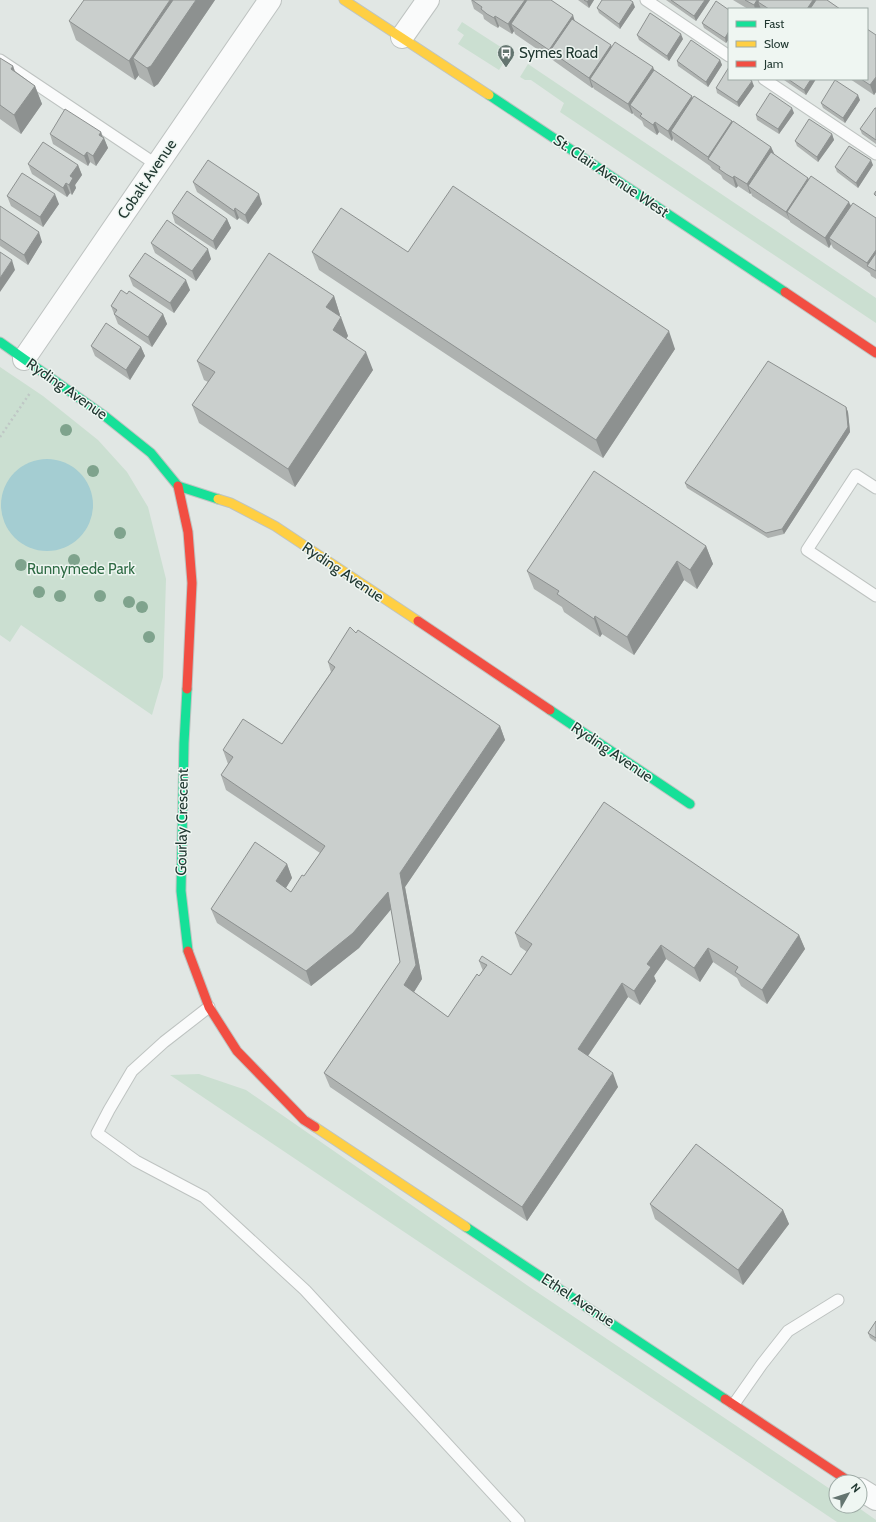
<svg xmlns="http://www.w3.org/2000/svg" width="876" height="1522" font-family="Cabin,sans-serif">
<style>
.green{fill:#cbdfd1}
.water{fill:#a4cdd2}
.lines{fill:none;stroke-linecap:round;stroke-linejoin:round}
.lane-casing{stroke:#bec3c1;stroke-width:13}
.street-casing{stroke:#bec3c1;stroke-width:24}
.fast-casing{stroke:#bec4c1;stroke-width:11}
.slow-casing{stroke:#bec4c1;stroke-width:11}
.jam-casing{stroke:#bec4c1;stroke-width:11}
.path{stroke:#bfc7c5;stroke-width:2.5;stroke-dasharray:2 3;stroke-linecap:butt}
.lane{stroke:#fafbfb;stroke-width:11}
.street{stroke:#fafbfb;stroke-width:22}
.fast{stroke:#16e098;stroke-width:9}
.slow{stroke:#ffcf43;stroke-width:9}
.jam{stroke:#f24e42;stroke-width:9}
.tree{fill:#7fa38d}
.wall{fill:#aeb2b0}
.shaded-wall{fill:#8d9190}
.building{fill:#cacfcd;stroke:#8d9190}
.labels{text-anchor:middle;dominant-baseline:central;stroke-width:3;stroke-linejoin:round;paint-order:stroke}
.poi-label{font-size:15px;fill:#213831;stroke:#eff6f2;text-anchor:start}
.street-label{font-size:15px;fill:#213831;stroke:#eff6f2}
.park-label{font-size:15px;fill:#2f6b45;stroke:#eff6f2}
</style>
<rect width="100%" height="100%" fill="#e1e7e4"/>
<path class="green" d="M462,22L510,53L499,70L458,44L464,35L457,30Z
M528,64L876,298V323L560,112L564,103L531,80H525L520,77Z
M0,367L43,396L98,440L127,472L148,507L166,579L163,677L152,715L21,625L10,642L0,635Z
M199,1074L246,1090L531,1288L836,1493V1506H856L876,1520V1522H837L170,1075Z"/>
<path class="water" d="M1 505a46 46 0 1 1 92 0a46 46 0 1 1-92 0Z"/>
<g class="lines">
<g class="lane-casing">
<path id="lane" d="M646,0L729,56
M0,60L157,165
M764,79L876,154
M876,488L856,475L807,550L876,596
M209,1007L164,1042L132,1071L109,1110L97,1133L136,1161L204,1197L305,1290L519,1522
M734,1404L762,1364L788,1331L838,1300"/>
</g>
<g class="street-casing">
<path id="street" d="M402,37L428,0
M24,359L270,0
M860,1489L876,1499"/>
</g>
<g class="fast-casing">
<path id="fast" d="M489,95L785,292
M0,342L106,417L151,453L178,486L218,499
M187,689L184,743L181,891L188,951
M550,710L690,804
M466,1227L725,1399"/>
</g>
<g class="slow-casing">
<path id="slow" d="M344,0L489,95
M218,499L231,503L275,526L418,621
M315,1127L466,1227"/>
</g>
<g class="jam-casing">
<path id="jam" d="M785,292L876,353
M178,486L188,532L192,583L187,689
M418,621L550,710
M188,951L209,1007L237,1051L304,1120L315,1127
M725,1399L850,1482"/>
</g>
<path class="path" d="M0,437L30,393"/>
<use href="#lane" class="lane"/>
<use href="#street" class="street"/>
<use href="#fast" class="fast"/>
<use href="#slow" class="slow"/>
<use href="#jam" class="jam"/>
</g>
<g class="tree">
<circle cx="66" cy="430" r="6"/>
<circle cx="93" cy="471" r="6"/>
<circle cx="120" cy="533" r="6"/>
<circle cx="74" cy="560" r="6"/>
<circle cx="21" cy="565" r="6"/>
<circle cx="39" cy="592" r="6"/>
<circle cx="60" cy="596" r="6"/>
<circle cx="100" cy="596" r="6"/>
<circle cx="129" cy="602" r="6"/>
<circle cx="142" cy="607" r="6"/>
<circle cx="149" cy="637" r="6"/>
</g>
<path class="wall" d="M215,0L158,84L154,87L139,77V75L135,80L76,40L69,21Z
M471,0H551L575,21L612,47L654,71L693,98L771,147L775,155L809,179L851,205L876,218V279L871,276L870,273L833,248L831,244L829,248L790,222V221L752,196L751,193L750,194L738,186L736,188L730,184L723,179L721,175L712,169L710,166L674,141L673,138L672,141L659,132L657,135L644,126L642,121L634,115L633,113L632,114L594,89L593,87L592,88L554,61L553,60L515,34L514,31L512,34L499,26L498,28L491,24L484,19L483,15L474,9Z
M578,0H594L589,8Z
M666,0H710L696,21Z
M733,0H827L840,9H748Z
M635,7L620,29L599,13L597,8Z
M729,10V39L726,43L704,28L702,23Z
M637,35L683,39L669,61L639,40Z
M876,35V92L874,95L850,79H867Z
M0,58L13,66L15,71L35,86L42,104L21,134L0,119Z
M720,60L722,65L708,87L678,66L677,61Z
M784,79H816L806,95L784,80Z
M754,86L739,107L717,93L716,88Z
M860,100L845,123L823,108L821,103Z
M876,108V144L862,134L860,129Z
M794,113L779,134L757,120L756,115Z
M101,132L108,148L96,166L90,162L88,166L53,144L50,134Z
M832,134L834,140L818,162L797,146L795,141Z
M28,164L78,165L82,175L75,185L76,188L72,195L70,193L67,197L32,174Z
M873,165L858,188L837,172L835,167Z
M193,182L262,204L248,224L239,218L237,220L197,192Z
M7,196L59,204L43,227L11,206Z
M0,206L42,242L28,265L0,246Z
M172,213L227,219L231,228L216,250L175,223Z
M151,243L211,259L196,281L155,253Z
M312,252H408L675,349L603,458L319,270Z
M129,276L190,290L174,313L133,286Z
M127,294L163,314L167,324L152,347L118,324L111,306Z
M334,296L340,315L339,316L348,336L346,338L373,370L295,487L199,423L192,405L208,382L204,380L197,361Z
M91,346L141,347L145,356L130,380L95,356Z
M846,407L848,412L850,432L784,534L768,538L687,488L685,483Z
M706,546L713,564L697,589L684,580L634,655L602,634L600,637L564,612L562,607L534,589L527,571Z
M356,633L500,726L505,740L405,887L422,979L414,992L448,1017L483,971L479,961L511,975L527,952L520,947L515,933L799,935L805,949L767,1004L741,986L737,978L713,962L700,982L666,959L654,976L656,981L640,1005L628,997L588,1056L618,1087L527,1221L330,1087L324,1073L400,962L391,909L359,948L311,986L217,923L211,909L287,864L292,878L286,888L291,892L304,876L320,853L226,790L221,775L228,764L223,750L282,744L331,672L328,662Z
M650,1204L783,1210L789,1224L743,1285L655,1219Z
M876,1321V1342L870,1338L868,1333Z"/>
<path class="shaded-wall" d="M170,0H190L133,58L139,75L135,80L129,61Z
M196,0H215L158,84L154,87L147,68Z
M525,0H535L511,24L514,31L512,34L508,24Z
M589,0H594L589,8L587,2Z
M705,0H710L696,21L694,16Z
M757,0H767L758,2L761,9H755L754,5Z
M813,0H819L817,9H807Z
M633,2L635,7L620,29L619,24Z
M573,15L576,25L550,51L553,60L549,50Z
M495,16L499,26L498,28L494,18Z
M729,31V39L726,43L725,38Z
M681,34L683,39L669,61L667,56Z
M611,45L615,55L590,79L593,87L592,88L589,78Z
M720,60L722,65L708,87L706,82Z
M13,66L19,85L11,69Z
M653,67L657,77L630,105L633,113L632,114L628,104Z
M876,77V92L874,95L870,85Z
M811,79H816L806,95L804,90Z
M752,81L754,86L739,107L737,102Z
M35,86L42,104L21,134L14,115Z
M858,95L860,100L845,123L843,118Z
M692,96L695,105L671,131L673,138L672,141L668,131Z
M792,108L794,113L779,134L778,129Z
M732,121L736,131L709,160L708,157Z
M655,122L659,132L657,135L653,125Z
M101,132L103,140L104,138L108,148L96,166L93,156L99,135Z
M832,134L834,140L818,162L817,157Z
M771,147L775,156L748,186L751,193L750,194L747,184Z
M87,152L90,162L88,166L84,156Z
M871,160L873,165L858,188L856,183Z
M78,165L82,175L75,185L76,188L72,195L69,185L70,176Z
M734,176L738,186L736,188L733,178Z
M808,178L812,187L787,212L790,221L786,212Z
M66,183L70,193L67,197L63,188Z
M55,194L59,204L43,227L40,217Z
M259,194L262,204L248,224L245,215Z
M849,202L853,211L829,238L831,244L829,248L825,238Z
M235,208L239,218L237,220L234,211Z
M227,219L231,228L216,250L213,241Z
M39,232L42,242L28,265L24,255Z
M208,249L211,259L196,281L192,271Z
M876,250V265L868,266L867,263Z
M12,260L15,270L0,292V278Z
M186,280L190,290L174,313L170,303Z
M334,296L340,315L333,326L326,307Z
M163,314L167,324L152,347L148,337Z
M341,317L348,336L340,348L333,330Z
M669,331L675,349L603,458L596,440Z
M141,347L145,356L130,380L126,370Z
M366,352L373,370L295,487L288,469Z
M846,407L848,412L850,432L784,534L782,529Z
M706,546L713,564L697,589L690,570Z
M677,561L684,580L634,655L627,637Z
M595,616L602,634L600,637L594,619Z
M500,726L505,740L405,887L422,979L409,1000L404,985L400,873Z
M287,864L292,878L281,896L276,881Z
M388,892L393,907L359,948L311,986L306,971Z
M799,935L805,949L767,1004L762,990Z
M661,945L666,959L654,976L656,981L640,1005L634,991L647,964Z
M708,948L713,962L700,982L694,968Z
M622,983L628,997L583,1063L578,1049Z
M613,1073L618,1087L527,1221L522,1207Z
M783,1210L789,1224L743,1285L738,1270Z"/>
<path class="building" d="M84,0H170L129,61L69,21Z
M173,0H196L151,66L147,68L133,58Z
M472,0H525L508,24L495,16L494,18L487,14L481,9L482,7Z
M527,0H551L573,15L549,50L511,24Z
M584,0H589L587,2Z
M602,0H630L633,2L619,24L597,8Z
M671,0H705L694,16Z
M745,0H757L754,5Z
M759,0H813L807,9H769L758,2Z
M816,0H827L840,9H810Z
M716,1L729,10V31L725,38L702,23Z
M650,13L681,34L667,56L637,35Z
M572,19L611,45L589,78L550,51Z
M867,29L876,35V77L870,85L861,79H867Z
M691,40L720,60L706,82L677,61Z
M615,42L653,67L628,104L590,79Z
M0,58L13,66L11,69L35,86L14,115L0,105Z
M729,67V79H749L752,81L737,102L716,88Z
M654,70L692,96L668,131L655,122L653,125L640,116L642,114L630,105Z
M788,79H811L804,90Z
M835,80L858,95L843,118L821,103Z
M770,93L792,108L778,129L756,115Z
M694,96L732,121L708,157L671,131Z
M875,108H876V140L860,129Z
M65,109L101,132L99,135L104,138L93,156L87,152L84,156L50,134Z
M809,119L832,134L817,157L795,141Z
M733,121L771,147L747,184L734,176L733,178L726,174L719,169L720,167L708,159Z
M43,142L78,165L70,176L73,178L69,185L66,183L63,188L28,164Z
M849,146L871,160L856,183L835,167Z
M771,152L808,178L786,212L748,186Z
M208,160L259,194L245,215L235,208L234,211L193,182Z
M22,173L55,194L40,217L7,196Z
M811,176L849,202L825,238L787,212Z
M453,186L669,331L596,440L312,252L341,208L408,252Z
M187,191L227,219L213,241L172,213Z
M876,191V196L874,194Z
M853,203L876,218V250L867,263L829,238Z
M0,206L39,232L24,255L0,239Z
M167,220L208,249L192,271L151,243Z
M0,252L12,260L0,278Z
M145,253L186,280L170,303L129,276Z
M269,253L334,296L326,307L341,317L333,330L366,352L288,469L192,405L215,372L197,361Z
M876,253V271L867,266Z
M121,290L127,294L129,291L163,314L148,337L114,314L117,310L111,306Z
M106,323L141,347L126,370L91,346Z
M768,361L846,407L848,427L782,529L766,533L685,483Z
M594,471L706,546L690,570L677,561L627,637L595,616L594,619L557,594L559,591L527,571Z
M350,627L356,633L358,630L500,726L400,873L416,965L404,985L448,1017L477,974L479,976L487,965L479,961L482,956L511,975L532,944L515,933L604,802L799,935L762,990L735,972L738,967L708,948L694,968L661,945L647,964L651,967L634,991L622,983L578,1049L613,1073L522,1207L324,1073L400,962L388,892L353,933L306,971L211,909L255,842L287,864L276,881L291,892L302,875L304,876L325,846L221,775L233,757L223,750L243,719L282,744L335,667L328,662Z
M696,1144L783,1210L738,1270L650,1204Z
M876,1321V1338L868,1333Z"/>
<defs>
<g id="bus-pin" transform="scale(0.9)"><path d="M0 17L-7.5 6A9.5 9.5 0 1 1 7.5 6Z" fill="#647570" stroke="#eff6f2"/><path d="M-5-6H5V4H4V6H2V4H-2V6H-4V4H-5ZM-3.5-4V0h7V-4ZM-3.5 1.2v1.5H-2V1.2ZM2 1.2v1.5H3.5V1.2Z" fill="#fff"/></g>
</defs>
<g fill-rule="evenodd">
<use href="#bus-pin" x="506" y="53"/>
</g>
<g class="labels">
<g class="poi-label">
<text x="519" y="53">Symes Road</text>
</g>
<g class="street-label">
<text transform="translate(611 176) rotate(34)">St. Clair Avenue West</text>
<text transform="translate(147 179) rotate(-56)">Cobalt Avenue</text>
<text transform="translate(67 389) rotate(35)">Ryding Avenue</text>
<text transform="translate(343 572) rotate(34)">Ryding Avenue</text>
<text transform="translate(612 752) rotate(34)">Ryding Avenue</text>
<text transform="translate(182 822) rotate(-89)">Gourlay Crescent</text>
<text transform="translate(578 1300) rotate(33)">Ethel Avenue</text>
</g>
<g class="park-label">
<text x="81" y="569">Runnymede Park</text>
</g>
</g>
<rect x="728" y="8" width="140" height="72" fill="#eff6f2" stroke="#9daaa5"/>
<rect x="736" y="21" width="20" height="6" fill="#16e098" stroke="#9daaa5"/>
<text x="764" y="28" font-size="12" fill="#213831">Fast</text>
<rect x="736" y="41" width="20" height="6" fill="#ffcf43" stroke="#9daaa5"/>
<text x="764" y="48" font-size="12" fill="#213831">Slow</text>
<rect x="736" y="61" width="20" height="6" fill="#f24e42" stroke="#9daaa5"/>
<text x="764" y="68" font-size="12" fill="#213831">Jam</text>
<g transform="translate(848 1494) rotate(51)"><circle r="19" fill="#eff6f2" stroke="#9daaa5"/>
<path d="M0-3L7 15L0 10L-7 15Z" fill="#647570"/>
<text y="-6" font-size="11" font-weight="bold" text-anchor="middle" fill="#213831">N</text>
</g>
</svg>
